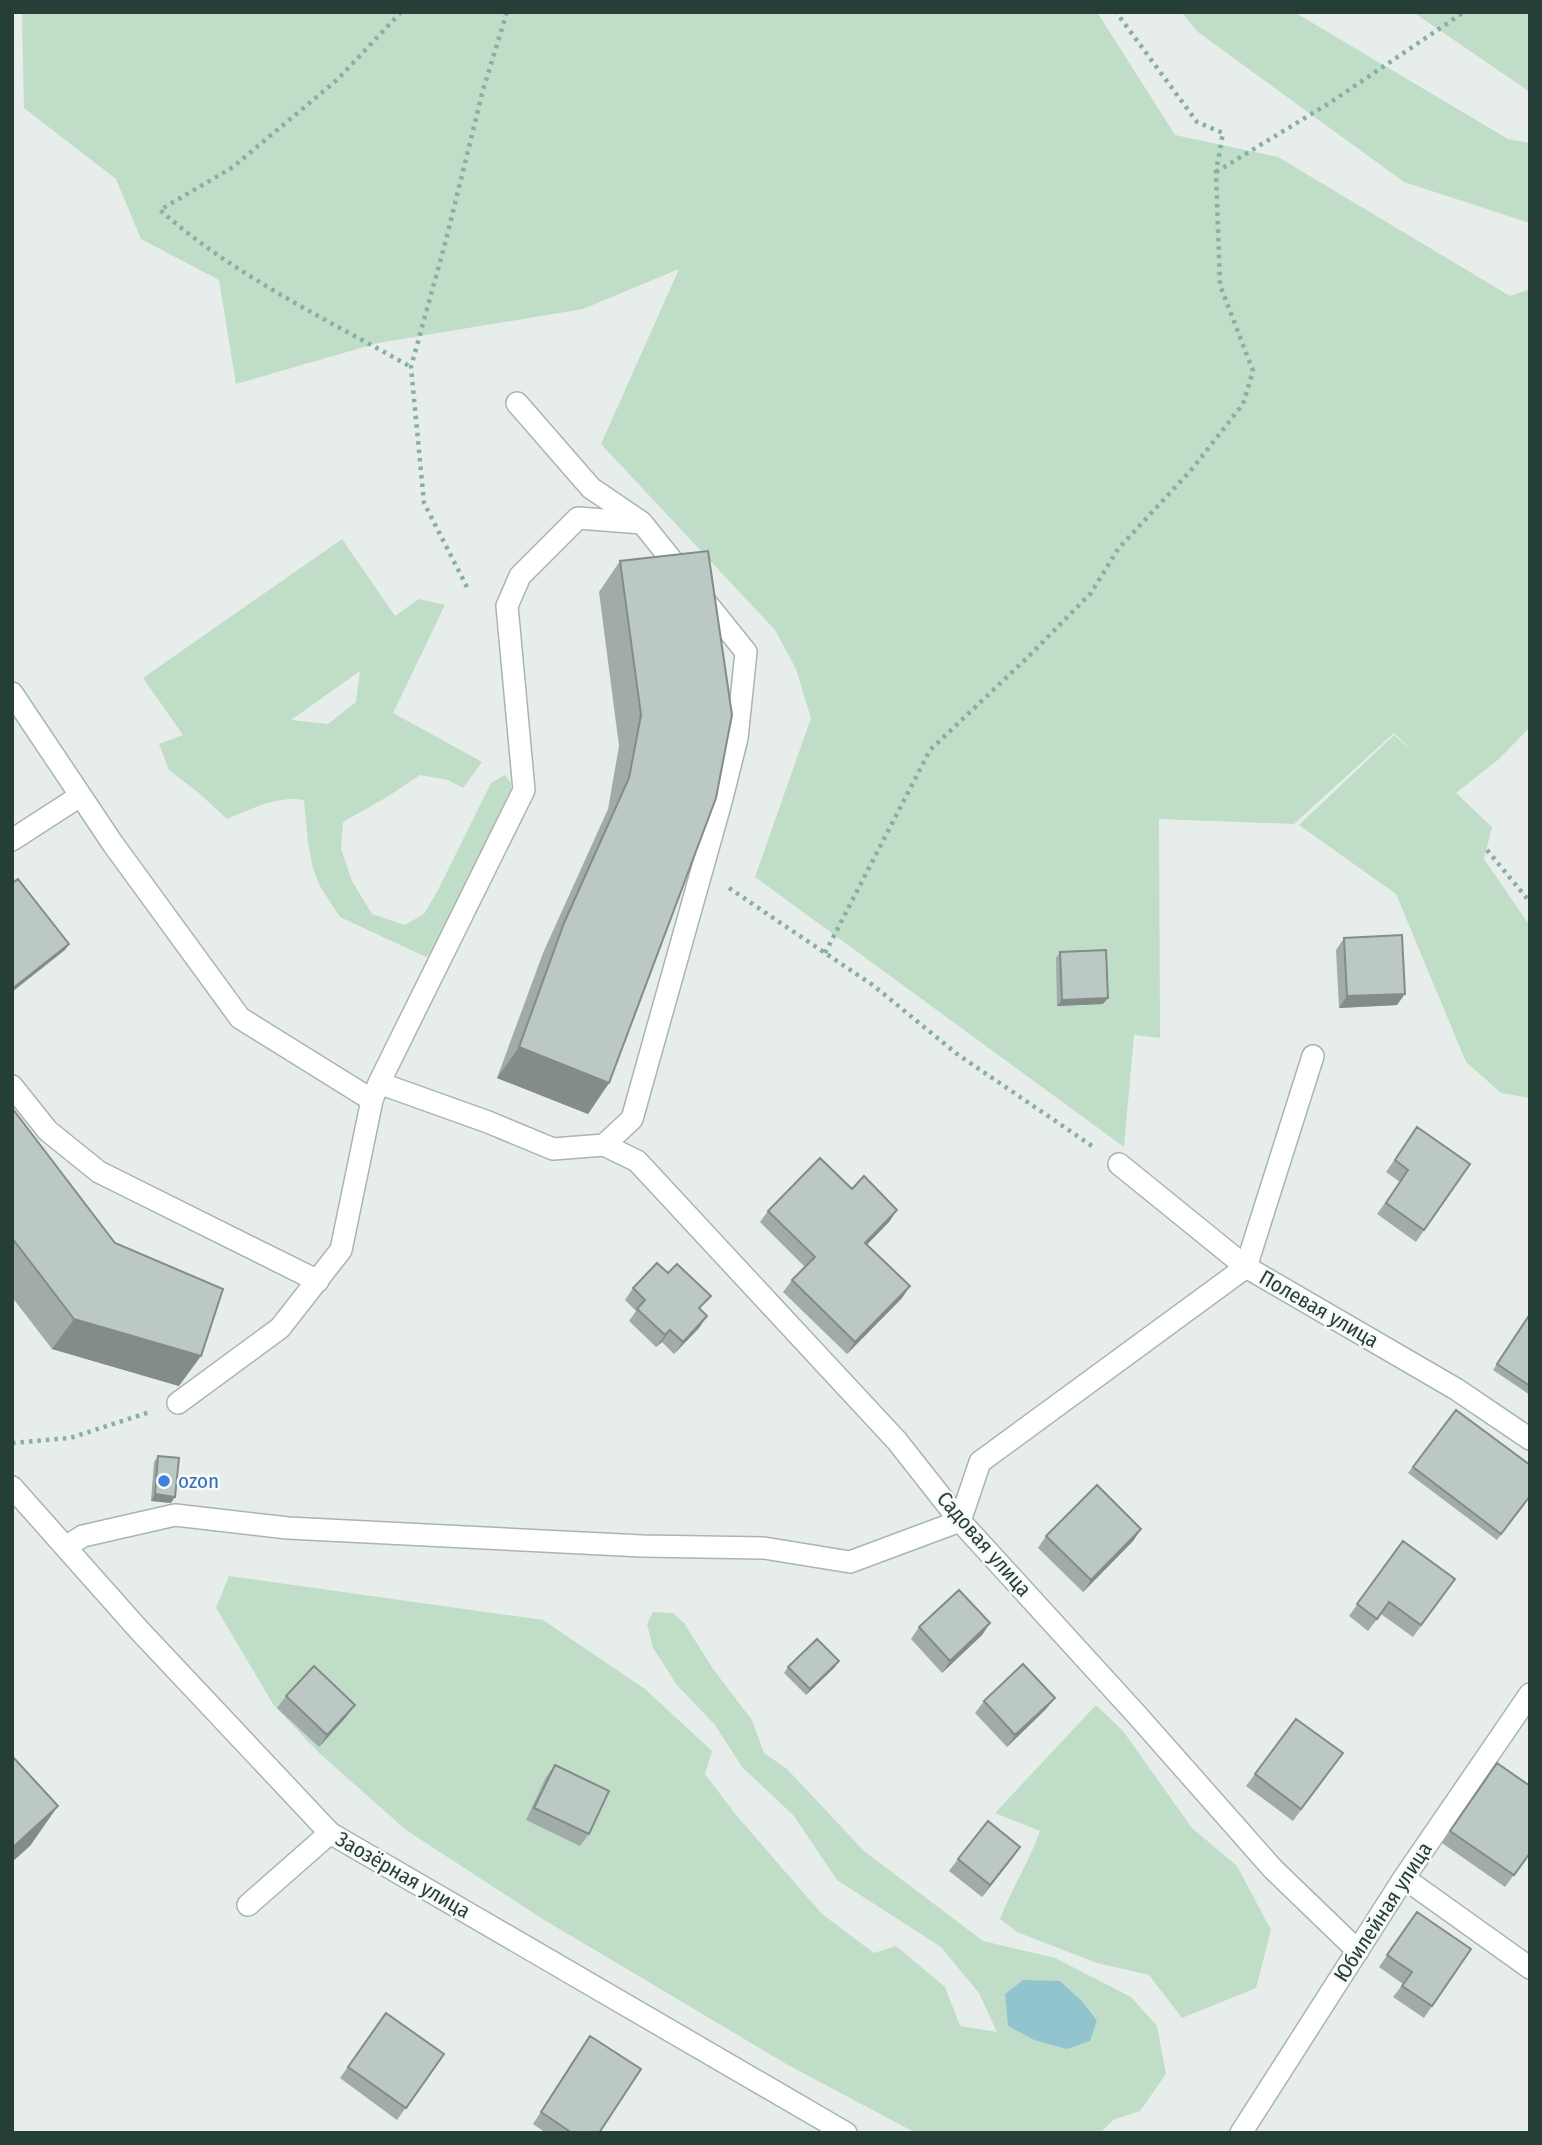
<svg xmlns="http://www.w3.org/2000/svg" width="1542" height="2145" font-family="'Fira Sans Condensed',sans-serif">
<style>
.green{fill:#c0ddc8;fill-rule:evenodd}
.water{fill:#92c4ce}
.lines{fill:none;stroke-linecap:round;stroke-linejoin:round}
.lane-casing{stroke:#a9b5b1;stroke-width:24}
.street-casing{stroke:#a9b5b1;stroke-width:24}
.path{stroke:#88afa3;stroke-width:4.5;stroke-dasharray:3.5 5;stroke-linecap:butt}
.lane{stroke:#fff;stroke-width:21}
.street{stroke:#fff;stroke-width:21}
.wall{fill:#a1aca8}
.shaded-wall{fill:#838c88}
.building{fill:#bbc8c3;stroke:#838c88;stroke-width:2}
.shop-dot{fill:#3f7fe0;stroke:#f6faf8;stroke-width:2.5}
.labels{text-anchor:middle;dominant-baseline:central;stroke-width:5;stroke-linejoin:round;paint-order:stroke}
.street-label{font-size:21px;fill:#263e38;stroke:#f6faf8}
.shop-label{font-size:21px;fill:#366cbe;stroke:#f6faf8;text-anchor:start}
</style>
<rect width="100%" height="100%" fill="#e6edea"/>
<path class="green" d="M22,12H1097L1175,135L1278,157L1510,296L1530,289V727L1499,759L1456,793L1492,827L1484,859L1530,926V1098L1501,1093L1466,1062L1396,894L1299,825L1394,735L1414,753L1394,733L1294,824L1159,819L1160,1038L1134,1035L1124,1147L755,877L811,718L796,669L775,630L601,444L679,269L583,309L378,343L236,384L219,280L141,239L116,179L24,108Z
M1181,12H1294L1508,139L1530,143V223L1404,182L1198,32Z
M1413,12H1530V92Z
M342,539L395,616L419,599L445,605L393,713L482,762L463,788L448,780L420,775L387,797L343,822L341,849L352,881L372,914L405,925L424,914L438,890L491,783L505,775L511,783V794L439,946L426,957L340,917L321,888L313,869L308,843L304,800C278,795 251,809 227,819L200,794L169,770L159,744L183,735L143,678ZM360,671L356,702L328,724L291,720Z
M229,1576L543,1620L645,1689L712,1751L705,1774L736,1815L822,1914L874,1953L896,1946L945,1987L960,2026L997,2032L979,1993L941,1947L837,1880L794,1816L742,1767L715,1725L677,1685L653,1648L647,1624L653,1612L673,1613L684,1623L713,1669L752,1720L764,1753L787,1769L864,1851L983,1941L1055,1958L1131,1997L1157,2026L1166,2074L1140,2111L1113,2120L1100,2133H916L788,2065L679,2000L541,1918L406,1830L317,1751L273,1704L216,1608ZM1060,1981L1082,2001L1097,2019L1090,2040H1034L1009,2026L1005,1994Z
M1096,1705L1123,1731L1192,1828L1237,1866L1271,1930L1256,1988L1182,2018L1149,1975L1097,1963L1017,1932L1000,1919C1012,1888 1029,1862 1040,1831L995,1813Z"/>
<path class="water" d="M1023,1980L1060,1981L1082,2001L1097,2020L1090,2041L1067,2049L1034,2040L1008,2026L1005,1994Z"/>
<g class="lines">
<g class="lane-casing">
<path id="lane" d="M517,403L591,488L641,522
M12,693L113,844L240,1018L372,1100L341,1250L280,1328L178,1403
M12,840L80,796
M12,1086L48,1131L99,1172L318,1281
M372,1100L379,1083L524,790L507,606L520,576L578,518L642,523L746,652L737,738L721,802L632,1119L604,1145L553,1149L488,1122L379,1083
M67,1546L83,1536L175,1515L288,1528L642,1546L764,1548L850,1562L960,1521L980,1462L1246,1267L1313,1056
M248,1905L330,1833"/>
</g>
<g class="street-casing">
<path id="street" d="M604,1145L637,1161L897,1441L960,1521L1137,1715L1273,1869L1358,1951
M1119,1164L1246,1267L1456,1389L1530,1439
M12,1487L139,1630L330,1833L846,2133
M1404,1878L1530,1968
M1241,2133L1404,1878L1530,1694"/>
</g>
<path class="path" d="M401,12L338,79L233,167L160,210C233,275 326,319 411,367
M1216,172L1331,102L1464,12
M467,587L424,503L411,367L446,240L483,90L507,12
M1487,850L1530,902
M729,888L874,986L957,1054L1095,1148
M825,953L930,750L1028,657L1091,593L1118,549L1192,469L1243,404L1253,371L1220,285L1216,172L1223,133L1197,122L1116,12
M12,1443L70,1438L150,1412"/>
<use href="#lane" class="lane"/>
<use href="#street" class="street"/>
</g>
<path class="wall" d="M708,551L609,1083L588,1114L497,1078L543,953L608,809L619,746L599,592L620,561Z
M1344,938L1397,1005L1339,1008L1336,950Z
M1060,952L1103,1004L1057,1006L1056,958Z
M12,1108L179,1386L52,1349L12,1297Z
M1417,1127L1470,1164L1416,1242L1377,1214L1400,1182L1386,1172Z
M852,1189L897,1210L889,1222L867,1244L910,1286L902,1298L847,1354L783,1292L792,1280L805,1267L760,1222L768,1211Z
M633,1288L701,1310L707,1316L699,1328L674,1354L662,1342L656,1347L629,1321L636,1311L625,1300Z
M1530,1314V1395L1493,1370Z
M1456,1410L1530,1497L1497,1540L1408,1473Z
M158,1456L171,1503L151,1501L154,1462Z
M1141,1529L1133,1541L1083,1592L1038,1548L1046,1536Z
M1403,1541L1455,1579L1413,1637L1381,1614L1368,1631L1349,1616Z
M990,1623L982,1635L942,1673L911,1639L919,1627Z
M788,1667H835L806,1695L784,1673Z
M286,1696L346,1717L319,1747L277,1708Z
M1055,1698L1046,1709L1007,1747L975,1713L984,1701Z
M1497,1763L1530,1853L1505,1887L1442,1843Z
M555,1765L589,1834L580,1846L526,1820L546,1777Z
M1334,1765L1293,1821L1246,1786L1255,1774Z
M1020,1847L982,1897L949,1871L958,1859Z
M1417,1912L1471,1949L1424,2018L1393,1997L1403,1984L1379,1967Z
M386,2013L444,2054L397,2120L340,2078Z
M590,2036L599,2133H546L533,2124Z"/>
<path class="shaded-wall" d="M69,944L65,950L12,992V989Z
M1405,994L1397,1005L1339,1008L1347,996Z
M1108,998L1103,1004L1057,1006L1062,1000Z
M519,1047L609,1083L588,1114L497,1078Z
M897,1210L889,1222L857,1255L865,1243Z
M910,1286L902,1298L847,1354L855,1342Z
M707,1316L699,1328L674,1354L683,1342Z
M74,1319L201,1356L179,1386L52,1349Z
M670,1330L662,1342L656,1347L665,1335Z
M155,1494L175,1497L171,1503L151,1501Z
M1141,1529L1133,1541L1083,1592L1091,1580Z
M990,1623L982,1635L942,1673L950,1661Z
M839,1661L835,1667L806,1695L810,1689Z
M1055,1698L1046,1709L1007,1747L1015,1735Z
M355,1705L346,1717L319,1747L327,1735Z
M58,1806L30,1846L12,1862V1848Z
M1020,1847L1012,1859L982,1897L990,1885Z"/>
<path class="building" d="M708,551L732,715L716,798L609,1083L519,1047L564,923L629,778L641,715L620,561Z
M18,879L69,944L12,989V883Z
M1402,935L1405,994L1347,996L1344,938Z
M1106,950L1108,998L1062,1000L1060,952Z
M12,1108L115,1243L223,1289L201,1356L74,1319L12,1238Z
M1417,1127L1470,1164L1424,1230L1386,1203L1408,1170L1395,1160Z
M820,1158L852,1189L864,1176L897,1210L865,1243L910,1286L855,1342L792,1280L815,1257L768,1211Z
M657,1263L668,1273L677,1264L711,1296L699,1308L707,1316L683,1342L670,1330L665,1335L637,1309L645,1300L633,1288Z
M1530,1314V1386L1497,1364Z
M1456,1410L1530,1465V1496L1501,1534L1413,1467Z
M158,1456L179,1458L175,1497L155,1494Z
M1097,1485L1141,1529L1091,1580L1046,1536Z
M1403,1541L1455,1579L1421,1625L1389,1602L1377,1619L1357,1604Z
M959,1590L990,1623L950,1661L919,1627Z
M817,1639L839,1661L810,1689L788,1667Z
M1023,1664L1055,1698L1015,1735L984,1701Z
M314,1666L355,1705L327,1735L286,1696Z
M1296,1719L1343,1753L1301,1809L1255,1774Z
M12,1756L58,1806L12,1848Z
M1497,1763L1530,1786V1853L1514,1875L1450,1831Z
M555,1765L609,1791L589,1834L534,1808Z
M988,1821L1020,1847L990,1885L958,1859Z
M1417,1912L1471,1949L1432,2006L1402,1986L1412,1972L1387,1955Z
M386,2013L444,2054L406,2108L348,2067Z
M590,2036L641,2069L599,2133H572L541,2112Z"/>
<circle class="shop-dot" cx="164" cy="1481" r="7"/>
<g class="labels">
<g class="street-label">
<text transform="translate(1319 1309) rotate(30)">Полевая улица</text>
<text transform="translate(984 1544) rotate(49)">Садовая улица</text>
<text transform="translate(403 1875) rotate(30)">Заозёрная улица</text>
<text transform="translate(1383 1912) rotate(-57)">Юбилейная улица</text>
</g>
<g class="shop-label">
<text x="178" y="1481">ozon</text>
</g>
</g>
<rect width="1542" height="2145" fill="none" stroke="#263e38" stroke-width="28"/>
</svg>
